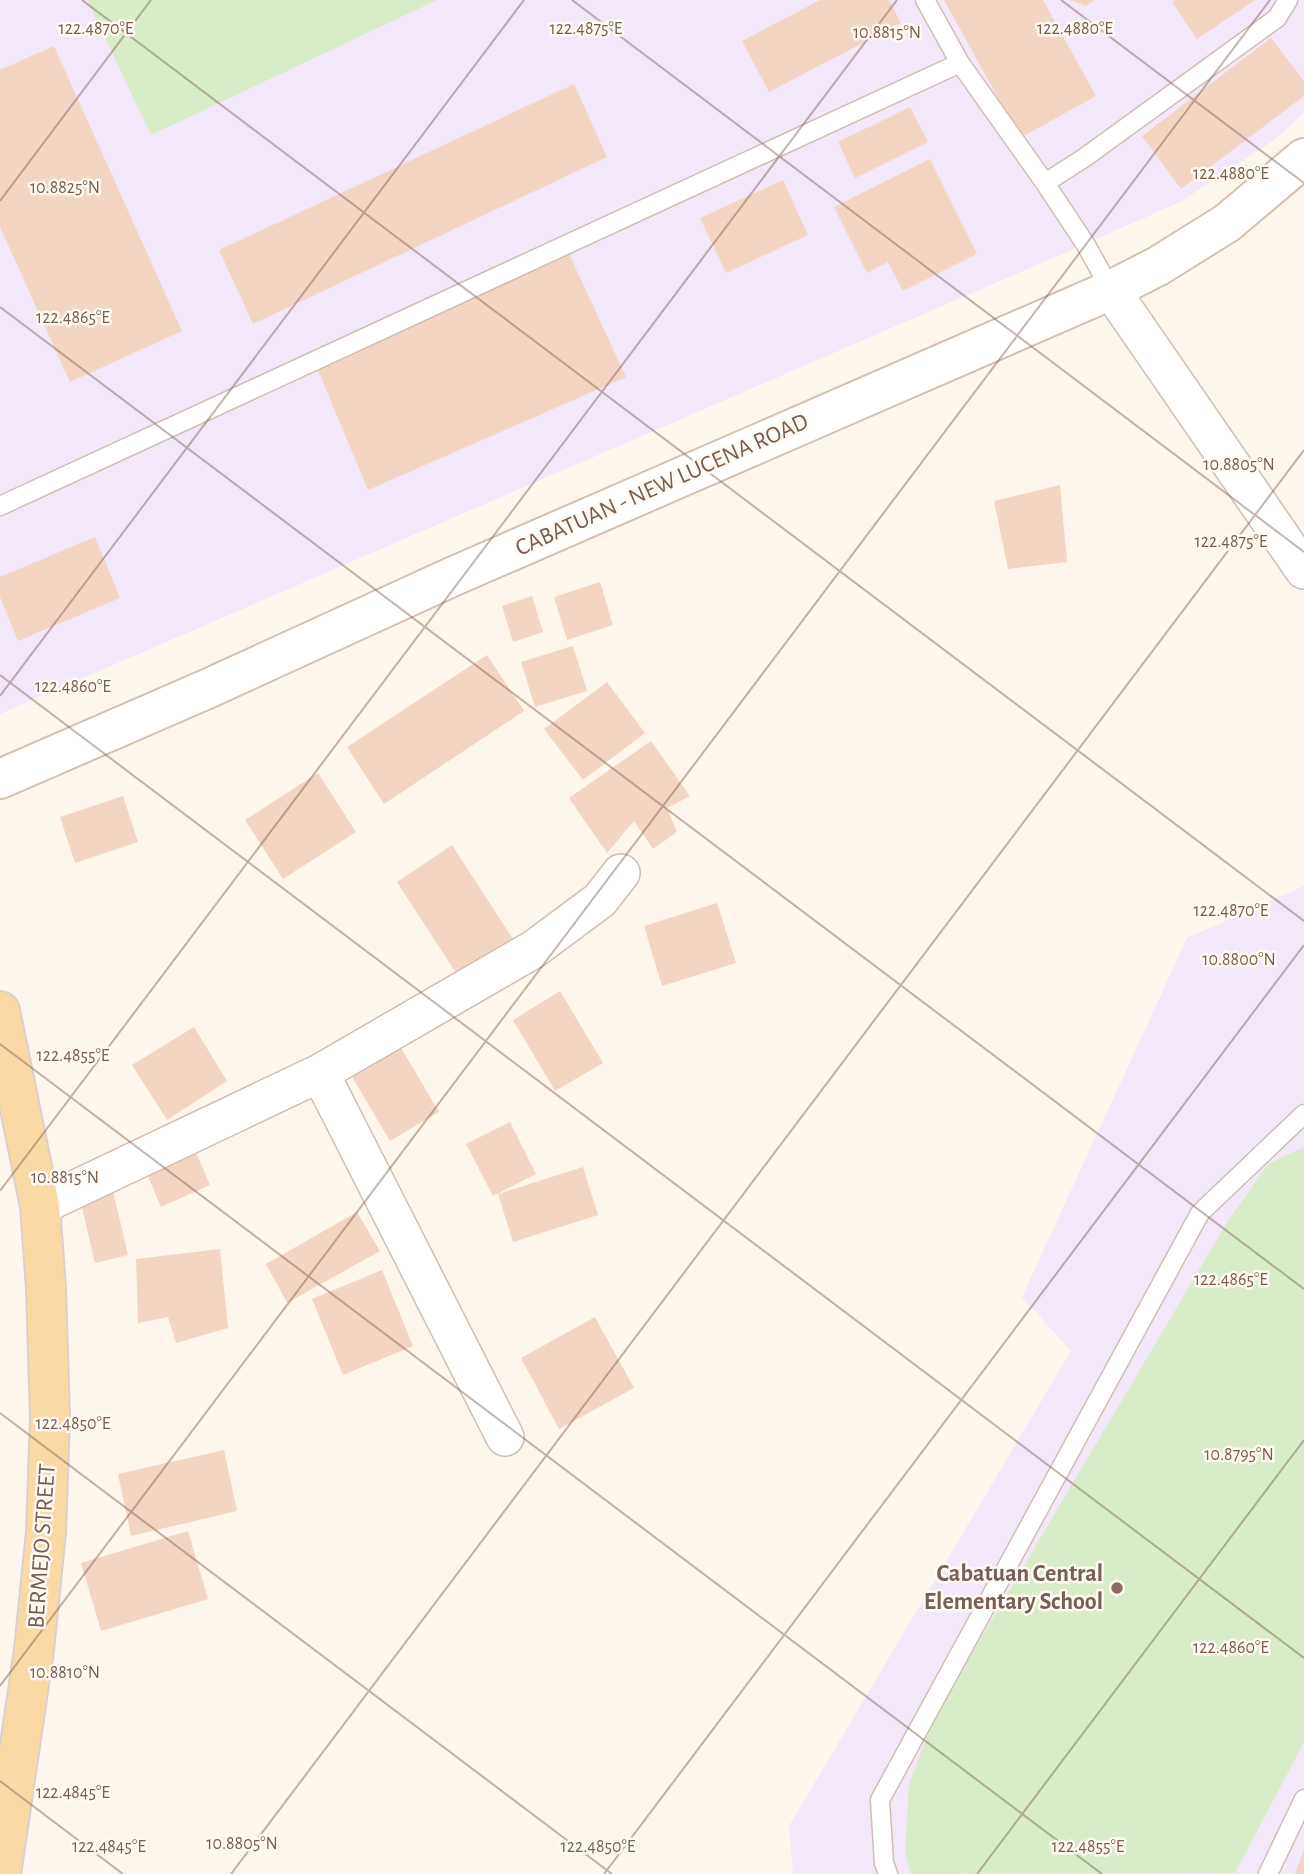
<svg xmlns="http://www.w3.org/2000/svg" width="1304" height="1874" font-family="'Alegreya Sans',sans-serif">
<style>
.education{fill:#f3e8fa}
.grass{fill:#d8ecc9}
.building{fill:#f3d5c3}
.lines{fill:none;stroke-linecap:round;stroke-linejoin:round}
.service-casing{stroke:#d1beb0;stroke-width:21}
.minor-casing{stroke:#d1beb0;stroke-width:40}
.secondary-casing{stroke:#d6c0b0;stroke-width:42}
.primary-casing{stroke:#dad1cd;stroke-width:42}
.service{stroke:#fff;stroke-width:18}
.minor{stroke:#fff;stroke-width:37}
.secondary{stroke:#fff;stroke-width:38}
.primary{stroke:#fbd9a5;stroke-width:38}
.ticks{fill:none;stroke:#7a5c4d;stroke-width:2;stroke-opacity:0.45}
.education-dot{fill:#8d6e63;stroke:#fffaf3;stroke-width:2.5}
.labels{text-anchor:middle;dominant-baseline:central;stroke-width:5;stroke-linejoin:round;paint-order:stroke}
.street-label{font-size:24px;fill:#7a5c4d;stroke:#fffaf3}
.education-label{font-size:24px;font-weight:bold;fill:#785e54;stroke:#fffaf3;text-anchor:end}
.ticks-label{font-size:18px;text-anchor:middle;fill:#7a5c4d;stroke:#fffaf3;stroke-width:5;stroke-linejoin:round;paint-order:stroke}
</style>
<rect width="100%" height="100%" fill="#fdf6ec"/>
<path class="education" d="M0,0H1304V112L1277,138L1182,201L1090,242L0,714Z
M1304,886V1874H793L789,1826L1071,1351L1022,1297L1187,938Z"/>
<path class="grass" d="M87,0H437L151,135Z
M1304,1147V1742L1235,1873L911,1874L905,1854L909,1784L935,1716L1228,1221L1268,1164Z"/>
<path class="building" d="M820,0H889L901,23L769,92L742,41Z
M944,0H1043L1096,96L1020,138Z
M1069,0H1094L1086,6Z
M1176,0H1255L1197,39L1172,2Z
M1271,38L1304,81V96L1181,189L1142,136Z
M54,46L182,331L70,382L0,227V70Z
M574,84L607,157L253,324L219,250Z
M910,107L928,142L855,178L838,142Z
M930,159L977,254L903,291L888,262L867,273L834,207Z
M783,180L808,235L726,273L700,218Z
M569,254L626,377L368,490L315,363Z
M1060,485L1067,562L1008,569L994,501Z
M95,537L120,598L18,641L0,597V577Z
M600,582L613,625L567,640L554,597Z
M532,596L543,632L513,642L502,606Z
M573,646L587,691L535,707L521,662Z
M487,655L524,711L384,804L347,747Z
M607,682L645,733L583,780L544,729Z
M651,741L690,796L667,808L677,832L653,849L634,821L607,853L569,798Z
M318,773L356,832L283,879L245,820Z
M123,796L138,842L75,863L60,817Z
M452,845L513,939L458,976L397,882Z
M717,903L736,963L662,986L644,926Z
M560,991L603,1063L555,1091L513,1020Z
M194,1027L227,1081L167,1120L132,1065Z
M400,1046L439,1112L390,1141L351,1075Z
M510,1122L536,1174L493,1196L466,1144Z
M195,1150L210,1185L161,1207L146,1172Z
M583,1167L598,1215L513,1242L498,1194Z
M113,1191L128,1255L95,1263L80,1199Z
M357,1212L380,1251L287,1303L266,1264Z
M220,1249L228,1328L176,1343L168,1317L138,1323L136,1259Z
M382,1270L413,1346L343,1375L312,1299Z
M595,1317L634,1388L559,1429L521,1358Z
M224,1450L237,1511L131,1536L118,1474Z
M188,1531L208,1599L101,1631L81,1563Z
M1304,1850V1874H1295Z"/>
<g class="lines">
<g class="service-casing">
<path id="service" d="M925,0L960,63L1045,183
M1111,290L1086,245L1045,183L1084,158L1277,18L1288,0
M0,506L960,63
M888,1874L884,1863L880,1800L1200,1213L1304,1114
M1268,1874L1304,1799"/>
</g>
<g class="minor-casing">
<path id="minor" d="M1111,290L1304,570
M320,1073L505,1437
M40,1206L320,1073L534,949L600,900L621,873"/>
</g>
<g class="secondary-casing">
<path id="secondary" d="M0,779L207,689L454,576L1111,290L1158,266L1227,223L1304,158"/>
</g>
<g class="primary-casing">
<path id="primary" d="M0,1011L40,1206L46,1288L50,1417L46,1532L34,1650L1,1874"/>
</g>
<use href="#service" class="service"/>
<use href="#minor" class="minor"/>
<use href="#secondary" class="secondary"/>
<use href="#primary" class="primary"/>
</g>
<path class="ticks" d="M82,0L1304,921M572,0L1304,552M1061,0L1304,183M0,201L151,0M0,307L1304,1289M0,675L1304,1658M0,696L524,0M0,1044L1102,1874M0,1191L897,0M0,1413L612,1874M0,1686L1270,0M0,1781L123,1874M231,1874L1304,450M604,1874L1304,945M977,1874L1304,1440"/>
<circle class="education-dot" cx="1117" cy="1588" r="7"/>
<g class="labels">
<g class="street-label">
<text transform="translate(662 485) rotate(-24)">CABATUAN - NEW LUCENA ROAD</text>
<text transform="translate(42 1546) rotate(-86)">BERMEJO STREET</text>
</g>
<g class="education-label">
<text x="1103" y="1574">Cabatuan Central<tspan x="1103" dy="28">Elementary School</tspan></text>
</g>
</g>
<g class="ticks-label">
<text x="96" y="34">122.4870°E</text>
<text x="586" y="34">122.4875°E</text>
<text x="1075" y="34">122.4880°E</text>
<text x="887" y="38">10.8815°N</text>
<text x="1231" y="179">122.4880°E</text>
<text x="65" y="193">10.8825°N</text>
<text x="73" y="323">122.4865°E</text>
<text x="1239" y="470">10.8805°N</text>
<text x="1231" y="547">122.4875°E</text>
<text x="73" y="692">122.4860°E</text>
<text x="1231" y="916">122.4870°E</text>
<text x="1239" y="965">10.8800°N</text>
<text x="73" y="1061">122.4855°E</text>
<text x="65" y="1183">10.8815°N</text>
<text x="1231" y="1285">122.4865°E</text>
<text x="73" y="1429">122.4850°E</text>
<text x="1239" y="1460">10.8795°N</text>
<text x="1231" y="1653">122.4860°E</text>
<text x="65" y="1678">10.8810°N</text>
<text x="73" y="1798">122.4845°E</text>
<text x="242" y="1849">10.8805°N</text>
<text x="109" y="1852">122.4845°E</text>
<text x="598" y="1852">122.4850°E</text>
<text x="1088" y="1852">122.4855°E</text>
</g>
</svg>
